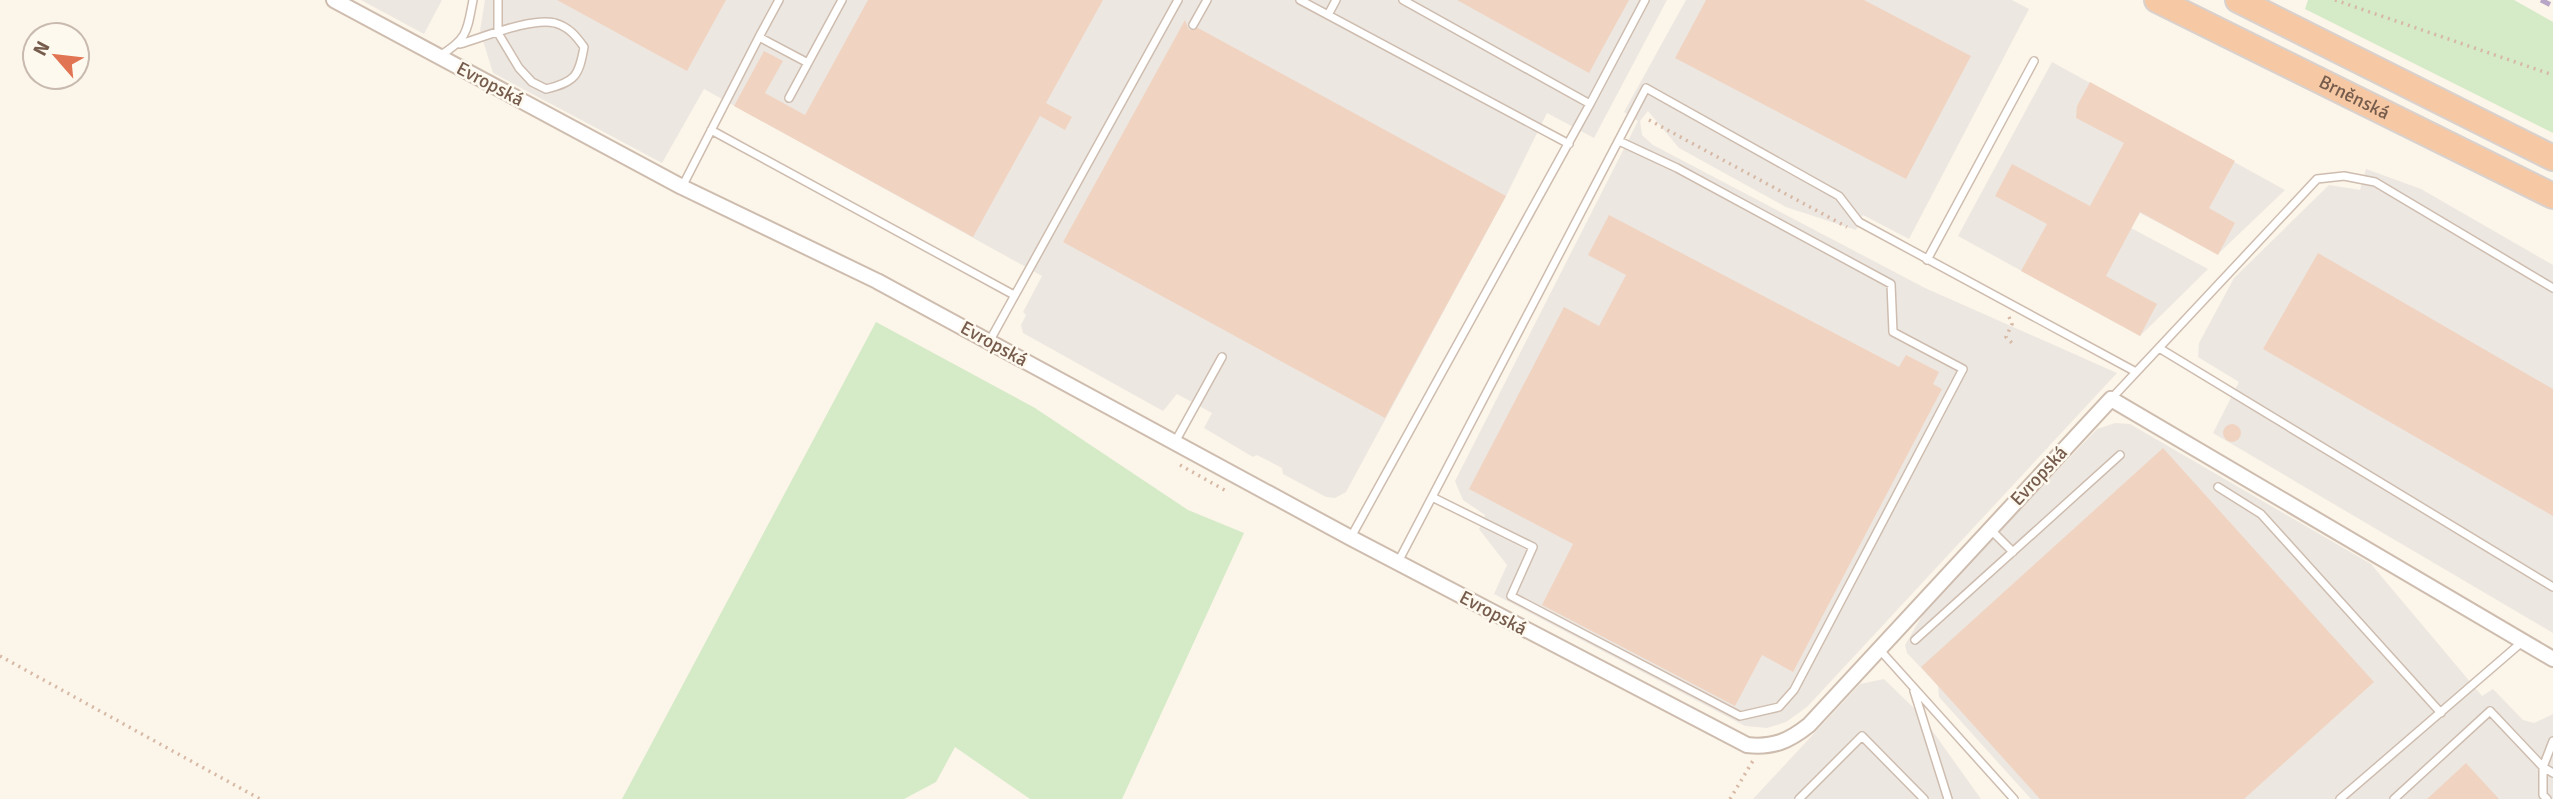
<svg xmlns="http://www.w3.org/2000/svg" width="2553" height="799" font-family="Signika,sans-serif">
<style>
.industrial{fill:#ede7e2}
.green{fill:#d5eac7}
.building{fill:#f0d4c1}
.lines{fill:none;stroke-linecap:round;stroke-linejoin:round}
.service-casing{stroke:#cebdaf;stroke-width:10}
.minor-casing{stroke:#cebdaf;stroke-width:18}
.trunk-casing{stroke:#d9d1cd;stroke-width:28}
.path{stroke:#d6b8a4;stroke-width:3.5;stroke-dasharray:2 5;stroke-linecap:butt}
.service{stroke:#fff;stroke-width:7}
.minor{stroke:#fff;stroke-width:14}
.trunk{stroke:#f6c8a3;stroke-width:24}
.rail{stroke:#b8a6c6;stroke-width:5;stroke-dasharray:10 7;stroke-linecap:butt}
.labels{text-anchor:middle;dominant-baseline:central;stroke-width:5;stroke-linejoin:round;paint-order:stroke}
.street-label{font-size:19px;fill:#765c4d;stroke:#fef9ef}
</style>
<rect width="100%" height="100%" fill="#fcf5e9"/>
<path class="industrial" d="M361,0H442L424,34Z
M485,0H1667L1594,138L1547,113L1506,196L1346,492L1335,498L1326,497L1283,474L1282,468L1257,455L1253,457L1204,428L1212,413L1177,394L1163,411L1023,333L1021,325L1026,315L1023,312L1042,276L704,89L662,163L493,73L480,31Z
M1686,0H2012L2029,9L1909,239L1863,215L1856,230L1786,207L1679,148L1648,111L1640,121L1642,135L1653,145L1925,288L2117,373L1807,707L1786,722L1767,728L1745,726L1494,594L1507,565L1479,529L1485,515L1463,500L1455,481L1638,121L1624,112Z
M2052,62L2285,190L2218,254L2140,213L2131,228L2208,269L2140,336L1958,236Z
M2366,169L2421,189L2553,265V633L2213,433L2239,382L2198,357L2199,343L2234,278L2329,185L2360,190Z
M2115,423L2130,424L2371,564L2482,696L2493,689L2523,720L2534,723L2553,714V799H2031L1939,697L1938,686L1907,653L1905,645L1922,616L1996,535L2097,429Z
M1884,679L1921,715L1981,799H1753L1860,684Z"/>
<path class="green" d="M2308,0H2514L2553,22V133L2305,9Z
M876,322L1035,408L1188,510L1244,533L1122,799H1030L955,747L936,782L904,799H622Z"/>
<path class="building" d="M557,0H726L687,71Z
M868,0H1103L1046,103L1072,117L1065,130L1040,116L973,237L734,106L764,51L783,61L765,93L805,115Z
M1457,0H1629L1589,73Z
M1706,0H1864L1971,56L1906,179L1675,58Z
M1185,20L1189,30L1198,28L1506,196L1385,418L1063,242Z
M2090,82L2235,161L2209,208L2235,223L2218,255L2140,212L2106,276L2157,304L2140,336L2021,271L2047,224L1995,196L2012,164L2090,206L2124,143L2076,118L2077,106Z
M1609,215L1899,367L1906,355L1939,372L1933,384L1942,389L1793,672L1762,655L1735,706L1542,605L1573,544L1469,489L1564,307L1599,326L1626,275L1588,255Z
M2318,253L2553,389V516L2263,349Z
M2223 433a9 9 0 1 1 18 0a9 9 0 1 1-18 0Z
M2163,448L2374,682L2244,799H2040L1921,667Z
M2466,763L2499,799H2427Z"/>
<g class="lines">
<g class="service-casing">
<path id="service" d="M1300,0L1569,144
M1328,15L1336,0
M1193,25L1207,0
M759,37L779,0
M460,44C484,37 532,17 555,23C569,27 576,36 584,47C579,76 575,82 546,89L532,82L519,68L498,33V0
M439,56C468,39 467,31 473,0
M789,98L842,0
M1590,104L1645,0
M711,130L1014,295
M682,187L759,37L808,63
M1927,260L2034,61
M989,342L1178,0
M2159,348L2553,587
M2111,399L2317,179L2344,176L2375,182L2553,288
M1175,442L1222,357
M2218,487L2261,514L2441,713
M1432,497L1533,547L1511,596L1740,716L1779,707L1794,690L1963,369L1893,332L1891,284L1677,168L1619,141
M1990,529L2013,552
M1351,537L1590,104L1403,0
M1398,562L1646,88L1839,196L1859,222L2136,372
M1915,640L2120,455
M1879,649L2014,799
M1914,691L1948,799
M1799,799L1862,736L1924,799
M2340,799L2522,642
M2394,799L2490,711L2543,767L2553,773
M2547,799L2543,795V767L2553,741"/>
</g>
<g class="minor-casing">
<path id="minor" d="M334,0L682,187L877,281L1351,538L1747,745C1773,748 1789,741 1809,725L2111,399L2553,659"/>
</g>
<g class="trunk-casing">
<g id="trunk">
<path id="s1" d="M2157,0L2553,196"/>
<path d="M2238,0L2553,158"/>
</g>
</g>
<path class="path" d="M2335,0L2553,75
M1649,120L1847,227
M2009,317L2012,324L2006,337L2014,345
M1180,465L1228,492
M0,656L260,799
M1730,799L1754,759"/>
<use href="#service" class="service"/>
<use href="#minor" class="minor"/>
<use href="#trunk" class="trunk"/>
<path class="rail" d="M2541,0L2553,6"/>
</g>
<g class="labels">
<g class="street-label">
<text transform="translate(490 84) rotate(28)">Evropská</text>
<text stroke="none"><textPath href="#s1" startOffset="220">Brněnská</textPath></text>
<text transform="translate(994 344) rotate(29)">Evropská</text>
<text transform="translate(2039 476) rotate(-47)">Evropská</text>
<text transform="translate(1493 613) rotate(28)">Evropská</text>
</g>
</g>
<g transform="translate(56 56) rotate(298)"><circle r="33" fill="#fef9ef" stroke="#c8baae" stroke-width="2"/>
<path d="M0-5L12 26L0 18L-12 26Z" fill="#e17452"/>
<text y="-10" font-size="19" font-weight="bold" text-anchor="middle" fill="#765c4d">N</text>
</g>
</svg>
